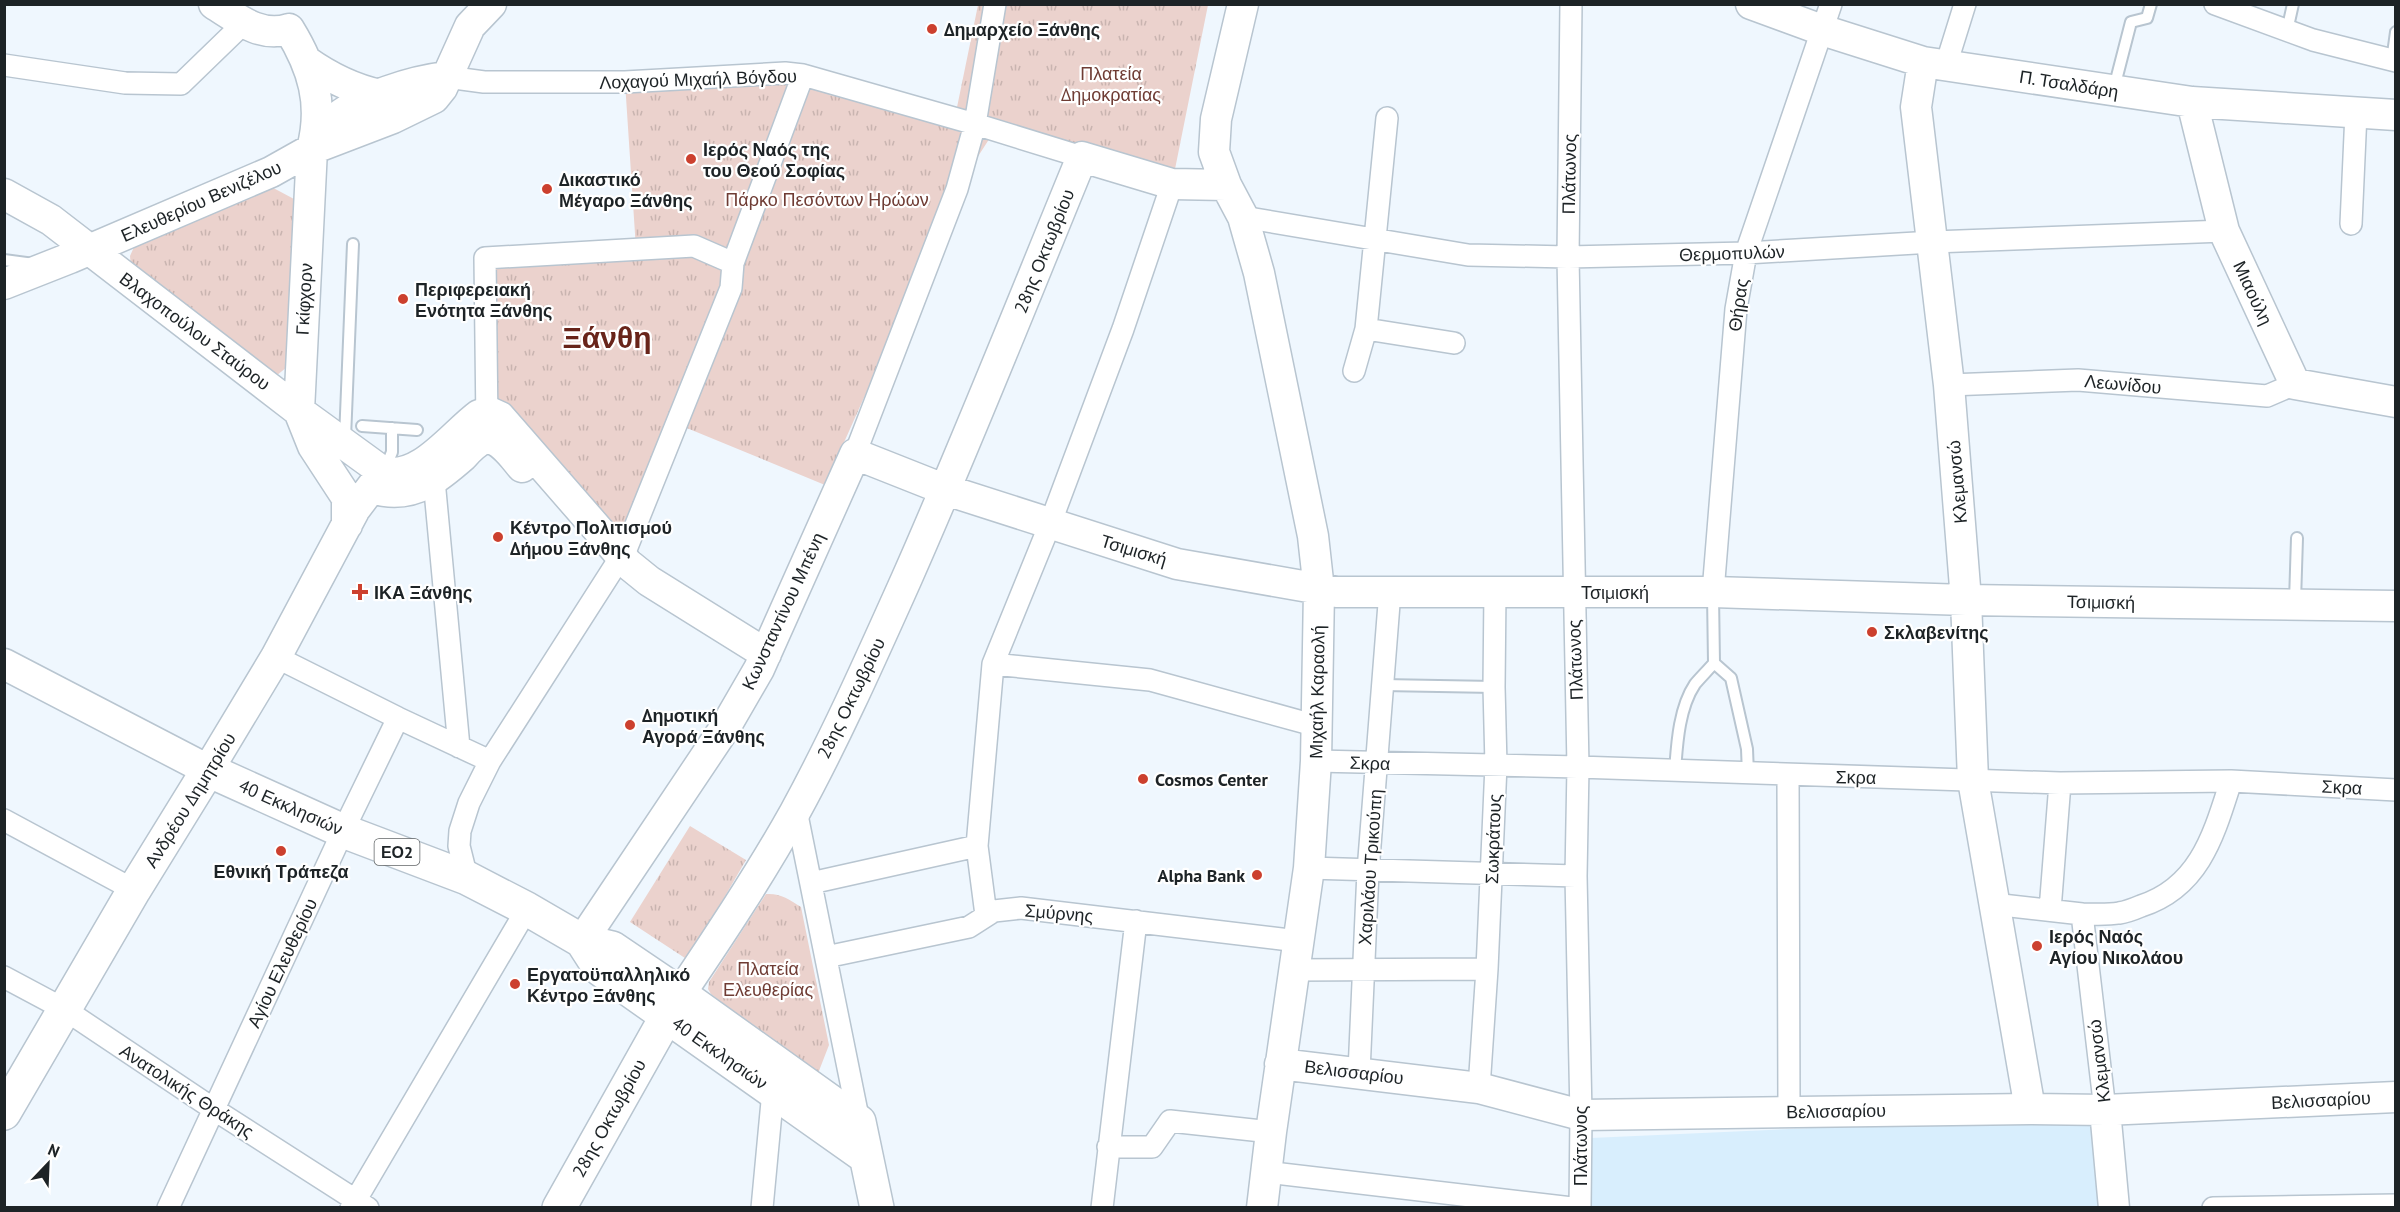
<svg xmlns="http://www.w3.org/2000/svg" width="2400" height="1212" font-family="'PT Sans',sans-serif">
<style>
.built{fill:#d8eefd}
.park{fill:url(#park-tufts)}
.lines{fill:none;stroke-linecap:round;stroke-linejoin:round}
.lane-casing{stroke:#b8c5d0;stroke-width:14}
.street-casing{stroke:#b8c5d0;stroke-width:24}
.secondary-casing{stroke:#b8c5d0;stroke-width:33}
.primary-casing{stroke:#b8c5d0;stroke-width:36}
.lane{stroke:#fff;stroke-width:10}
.street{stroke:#fff;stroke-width:21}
.secondary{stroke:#fff;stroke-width:30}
.primary{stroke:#fff;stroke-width:33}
.poi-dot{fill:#cc402e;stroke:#fff;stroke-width:2}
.labels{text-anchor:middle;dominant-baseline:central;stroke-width:4.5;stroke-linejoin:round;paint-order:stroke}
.shield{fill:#fff;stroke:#616567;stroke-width:1.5}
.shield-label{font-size:16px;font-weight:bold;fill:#1d2326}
.poi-label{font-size:18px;font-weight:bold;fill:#1d2326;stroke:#fff;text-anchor:start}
.park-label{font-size:18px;fill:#6f3c34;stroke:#fff}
.street-label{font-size:18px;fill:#1d2326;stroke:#fff}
.town-label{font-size:30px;font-weight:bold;fill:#68241a;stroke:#fff}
</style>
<defs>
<pattern id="park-tufts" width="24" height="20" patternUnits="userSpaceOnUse" patternTransform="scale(1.5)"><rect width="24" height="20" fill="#ebd2cd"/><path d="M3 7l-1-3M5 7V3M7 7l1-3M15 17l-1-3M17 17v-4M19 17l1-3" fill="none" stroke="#c9b4b0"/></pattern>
</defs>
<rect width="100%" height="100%" fill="#eff7fe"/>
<path class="built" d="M2099,1115L2101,1207H1592L1591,1138Z"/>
<path class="park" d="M978,5H1208L1172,184L995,130L957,189L825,485L677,424L621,557L492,413L485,258L636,249L625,82L803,75L955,117Z
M264,183L294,199L287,367L276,376L131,267L130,256L134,247Z
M690,826L746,860L688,960L630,922Z
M766,894C780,893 789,899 801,907L829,1045L817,1076L711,994L708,989L709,982Z"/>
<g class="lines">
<g class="lane-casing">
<path id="lane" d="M2287,31L2293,4
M2392,61L2396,32
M2114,88L2131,22L2147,18L2151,4
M4,260L34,264
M362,426L417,430
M345,438L353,244
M385,469L392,452V428
M1713,595L1714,663L1731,678L1747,749L1748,774
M2295,601L2297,538
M1383,685L1494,687
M1675,771C1677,743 1679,708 1695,684C1701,677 1708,670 1714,663"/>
</g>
<g class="street-casing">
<path id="street" d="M1571,4L1568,257L1578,767L1576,876L1581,1115L1580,1208
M2215,4L2313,40L2396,61
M4,65L125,83L181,84L244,23
M1946,65L1965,4
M447,77L484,82H625L785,73L803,75L975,124L1082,157
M1243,217L1468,255L1568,257L1746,253L1933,242L2224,231
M2351,224L2356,113
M1366,329L1454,343
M1354,371L1366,329L1387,118
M1949,385L2078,380L2267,396L2295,384
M487,426L485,258L694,246L733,263
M855,454L957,189L975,124L995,4
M434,480L459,747
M1713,592L1736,309L1746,253L1831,4
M276,657L398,718L490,761
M993,664L1150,680L1317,726
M1316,761L1578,767L2060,783L2231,781L2396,790
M1788,775L1789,1111
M796,810L859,1122
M4,820L134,890
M1309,868L1576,876
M467,878L459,846L460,831L469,803L490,761L627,547L731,288L733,263L803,75
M811,883L977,846
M1993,904L2082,914L2105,1110
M2050,910L2060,783
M2082,914C2094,914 2107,915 2119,913C2126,912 2134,909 2141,906C2200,887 2214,834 2231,781
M986,915L977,846L993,664L1050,524L1123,329L1172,184
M826,957L969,927L994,911L1021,908L1298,941
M1294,970L1487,969
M4,977L64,1009L215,1110L368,1208
M1359,1072L1368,871L1390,591
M1479,1088L1487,969L1496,765L1494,687L1495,591
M1108,1147H1152L1170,1121L1271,1132
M1266,1172L1572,1208
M168,1208L343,831L398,718
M351,1208L527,909
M762,1208L773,1091
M1102,1208L1136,921
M2213,1208L2396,1205"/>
</g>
<g class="secondary-casing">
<path id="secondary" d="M214,4C238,19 260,38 289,29
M1243,4L1216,119L1214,152L1226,185L1243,217L1259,273L1313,536L1319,590L1316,761L1309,868L1271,1132L1262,1208
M1751,4L1822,30L1923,62L2192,102L2396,115
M289,29C313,68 324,104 312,149L299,411L313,446L347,498V525
M306,61C330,78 352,89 380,95
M1923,62L1916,107L1949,385L1966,600L1973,780L2030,1109
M2192,102L2224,231L2295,384L2396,402
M313,147C319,138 325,128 333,121C359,97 413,81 447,77
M4,194L51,220L299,411L383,472C420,481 452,435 479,415L489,412L500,417L628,564L649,581L766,654
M4,284L70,258L271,172L312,149L393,118L434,98L442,88L470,26L491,4
M384,491C417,496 439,477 463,456C469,449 476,442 485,438C501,438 512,455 522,467
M4,664L208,770L276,657L355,509L383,472
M582,941L726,726L759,669L855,454L946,490L1177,564L1337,592H1713L1966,600L2396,606
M680,994C720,935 760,875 795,812C836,737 871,658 906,580C968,440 1024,298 1082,157L1172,184L1226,185
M1280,1064L1479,1088L1581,1115L2030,1109L2105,1110L2396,1097
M2105,1110L2114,1208"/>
</g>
<g class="primary-casing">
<path id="primary" d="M582,941L600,969L866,1157
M4,1113L134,890L208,770L343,831L467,878L527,909L582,941L612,948L680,994L859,1122L877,1208
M559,1208L677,998"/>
</g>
<use href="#lane" class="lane"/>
<use href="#street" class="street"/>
<use href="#secondary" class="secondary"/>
<use href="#primary" class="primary"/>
</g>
<g class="poi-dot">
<circle cx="932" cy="29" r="6"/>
<circle cx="691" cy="159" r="6"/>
<circle cx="547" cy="189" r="6"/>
<circle cx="403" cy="299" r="6"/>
<circle cx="498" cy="537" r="6"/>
<path d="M357 583h6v6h6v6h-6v6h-6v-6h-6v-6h6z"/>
<circle cx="1872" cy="632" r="6"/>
<circle cx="630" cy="725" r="6"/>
<circle cx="1143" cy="779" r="6"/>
<circle cx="281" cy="851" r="6"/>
<circle cx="1257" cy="875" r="6"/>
<circle cx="2037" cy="946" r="6"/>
<circle cx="515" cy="984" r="6"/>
</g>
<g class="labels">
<rect class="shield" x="374.5" y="839" width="45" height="26" rx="4.5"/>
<g class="shield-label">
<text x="397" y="852">ΕΟ2</text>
</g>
<g class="poi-label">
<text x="944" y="29">Δημαρχείο Ξάνθης</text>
<text x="703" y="149">Ιερός Ναός της<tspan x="703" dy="21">του Θεού Σοφίας</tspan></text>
<text x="559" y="179">Δικαστικό<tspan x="559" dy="21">Μέγαρο Ξάνθης</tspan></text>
<text x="415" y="289">Περιφερειακή<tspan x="415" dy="21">Ενότητα Ξάνθης</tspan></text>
<text x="510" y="527">Κέντρο Πολιτισμού<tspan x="510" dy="21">Δήμου Ξάνθης</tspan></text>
<text x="374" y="592">ΙΚΑ Ξάνθης</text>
<text x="1884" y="632">Σκλαβενίτης</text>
<text x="642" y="715">Δημοτική<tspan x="642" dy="21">Αγορά Ξάνθης</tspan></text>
<text x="1155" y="779">Cosmos Center</text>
<text x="281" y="871" text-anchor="middle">Εθνική Τράπεζα</text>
<text x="1245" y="875" text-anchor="end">Alpha Bank</text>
<text x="2049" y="936">Ιερός Ναός<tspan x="2049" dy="21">Αγίου Νικολάου</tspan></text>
<text x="527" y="974">Εργατοϋπαλληλικό<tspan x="527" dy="21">Κέντρο Ξάνθης</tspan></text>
</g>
<g class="park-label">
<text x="1111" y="73">Πλατεία<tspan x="1111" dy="21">Δημοκρατίας</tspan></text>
<text x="827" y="199">Πάρκο Πεσόντων Ηρώων</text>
<text x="768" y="968">Πλατεία<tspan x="768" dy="21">Ελευθερίας</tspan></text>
</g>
<g class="street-label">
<text transform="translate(698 79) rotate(-2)">Λοχαγού Μιχαήλ Βόγδου</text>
<text transform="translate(2069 84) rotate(9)">Π. Τσαλδάρη</text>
<text transform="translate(1569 174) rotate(-89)">Πλάτωνος</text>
<text transform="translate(201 201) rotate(-24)">Ελευθερίου Βενιζέλου</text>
<text transform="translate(1044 251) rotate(-68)">28ης Οκτωβρίου</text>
<text transform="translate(1732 253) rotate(-2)">Θερμοπυλών</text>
<text transform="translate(2253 293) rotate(65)">Μιαούλη</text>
<text transform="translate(304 299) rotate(-87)">Γκίφχορν</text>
<text transform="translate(1738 305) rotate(-82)">Θήρας</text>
<text transform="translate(195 331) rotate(37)">Βλαχοπούλου Σταύρου</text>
<text transform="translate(2123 384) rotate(5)">Λεωνίδου</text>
<text transform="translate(1957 482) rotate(-95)">Κλεμανσώ</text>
<text transform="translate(1134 550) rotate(17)">Τσιμισκή</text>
<text x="1615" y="592">Τσιμισκή</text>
<text transform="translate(2101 602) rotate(1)">Τσιμισκή</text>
<text transform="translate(783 611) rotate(-65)">Κωνσταντίνου Μπένη</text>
<text transform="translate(1575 660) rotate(-92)">Πλάτωνος</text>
<text transform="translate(1317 692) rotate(-89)">Μιχαήλ Καραολή</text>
<text transform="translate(851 698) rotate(-64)">28ης Οκτωβρίου</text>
<text transform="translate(1370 763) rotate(2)">Σκρα</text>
<text transform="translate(1856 777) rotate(1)">Σκρα</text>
<text transform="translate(2342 787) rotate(3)">Σκρα</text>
<text transform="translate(190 800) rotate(-58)">Ανδρέου Δημητρίου</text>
<text transform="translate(291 807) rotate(24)">40 Εκκλησιών</text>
<text transform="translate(1493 839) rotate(-88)">Σωκράτους</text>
<text transform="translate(1370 867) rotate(-86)">Χαριλάου Τρικούπη</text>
<text transform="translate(1059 913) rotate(5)">Σμύρνης</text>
<text transform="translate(282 963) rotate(-65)">Αγίου Ελευθερίου</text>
<text transform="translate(720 1053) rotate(35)">40 Εκκλησιών</text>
<text transform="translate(2099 1061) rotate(-97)">Κλεμανσώ</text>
<text transform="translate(1354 1072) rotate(7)">Βελισσαρίου</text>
<text transform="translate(187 1091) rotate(33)">Ανατολικής Θράκης</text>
<text transform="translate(2321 1100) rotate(-3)">Βελισσαρίου</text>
<text transform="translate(1836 1111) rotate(-1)">Βελισσαρίου</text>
<text transform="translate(609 1118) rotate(-61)">28ης Οκτωβρίου</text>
<text transform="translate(1580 1146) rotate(-90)">Πλάτωνος</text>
</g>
<g class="town-label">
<text x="607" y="336">Ξάνθη</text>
</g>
</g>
<rect width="2400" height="1212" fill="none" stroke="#1d2326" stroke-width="12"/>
<g transform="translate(48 1164) rotate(23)" stroke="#ffffff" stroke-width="4.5" paint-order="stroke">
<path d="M0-4.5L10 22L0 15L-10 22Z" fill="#1d2326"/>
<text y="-9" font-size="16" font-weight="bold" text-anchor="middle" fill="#1d2326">N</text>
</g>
</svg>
